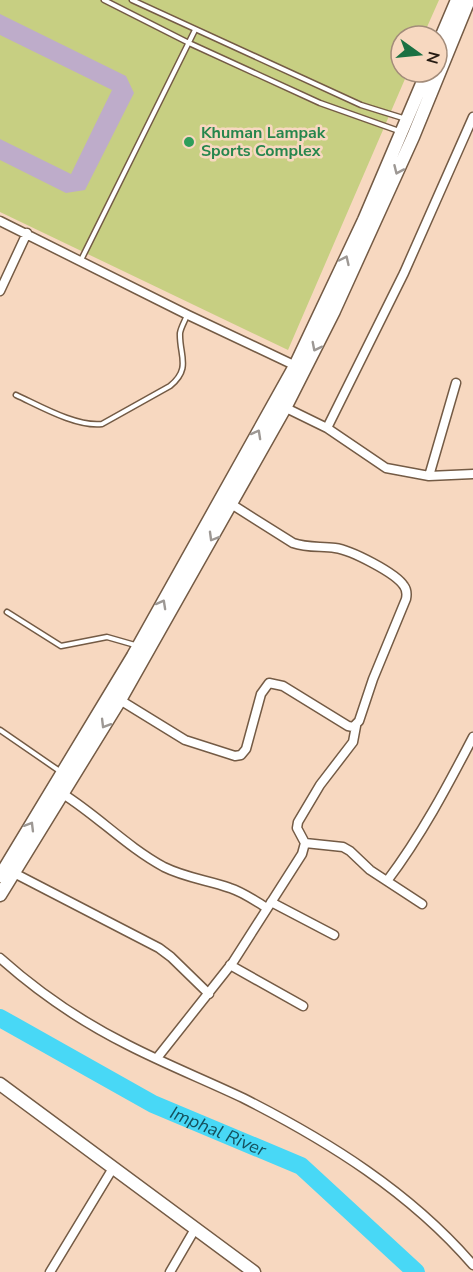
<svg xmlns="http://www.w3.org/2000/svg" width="473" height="1272" font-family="'Nunito Sans',sans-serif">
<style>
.green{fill:#c7cf82}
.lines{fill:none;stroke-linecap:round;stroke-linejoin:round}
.river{stroke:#48d8f6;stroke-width:18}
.building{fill:#beacca}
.lane-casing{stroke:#745b45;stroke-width:7}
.street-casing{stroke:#745b45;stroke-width:11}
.secondary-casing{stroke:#745b45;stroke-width:15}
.lane{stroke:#fff;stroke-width:4}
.street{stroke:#fff;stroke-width:8}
.secondary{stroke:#fff;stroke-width:12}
.oneway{stroke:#9d9894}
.leisure-dot{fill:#2e9e5b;stroke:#f7d8c0;stroke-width:2}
.labels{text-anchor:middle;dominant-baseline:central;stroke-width:5;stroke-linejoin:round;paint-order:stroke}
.leisure-label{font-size:16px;font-weight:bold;fill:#27864d;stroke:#f7d8c0;text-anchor:start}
.water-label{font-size:18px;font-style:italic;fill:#15515e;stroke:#f7d8c0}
</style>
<rect width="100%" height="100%" fill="#f7d8c0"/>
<path class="green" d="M0,0H439L423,36H401V72H408L288,350L0,212Z"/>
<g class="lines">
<path class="river" id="s1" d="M0,1018L153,1104L301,1166L416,1272"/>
</g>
<path class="building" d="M0,14L126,76L134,93L85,190L66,193L0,160V139L71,174L112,90L0,35Z"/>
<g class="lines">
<g class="lane-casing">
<path id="lane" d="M104,0L189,43L320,103L399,131
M132,0L361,105L406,119
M81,260L195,30
M16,395C40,406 76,427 102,424L170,386C192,368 179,355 180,333C181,327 185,321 187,315
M7,612L61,646L107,637L135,645
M0,730L61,772"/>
</g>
<g class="street-casing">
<path id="street" d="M0,221L188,315L298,367
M0,291L27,233
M282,406L327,428L386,468L429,476L473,474
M327,428L404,273L473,117
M429,476L456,383
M120,700L185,740L235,756L241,755L246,749L261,694L269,683L283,686L348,726L353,727L359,721L373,679L406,599C407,594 407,590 404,586C396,573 351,550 335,548C321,546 307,548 293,543L228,502
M63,794C98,816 127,847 164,867C186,878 208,880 230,888C243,892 255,901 267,908
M305,843L343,847L350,851L370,870L422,904
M14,873L159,948L171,957L209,994
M387,881C421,836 447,787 473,737
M271,902L334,935
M0,958C38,992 82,1022 128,1045C165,1064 205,1080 243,1098C328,1141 410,1192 473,1265
M230,965L303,1006
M157,1058L233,962L302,854L305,843L297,828L298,822L320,785L353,742L356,726
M50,1272L113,1168
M170,1272L195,1229"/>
</g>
<g class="secondary-casing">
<path id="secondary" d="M437,47L457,0
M0,876L133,656L295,366L364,220L427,72
M0,895L120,700L286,406L334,311L413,137L469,0
M0,1084L254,1272"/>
</g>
<use href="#lane" class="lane"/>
<use href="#street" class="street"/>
<use href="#secondary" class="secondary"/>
</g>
<defs><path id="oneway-chevron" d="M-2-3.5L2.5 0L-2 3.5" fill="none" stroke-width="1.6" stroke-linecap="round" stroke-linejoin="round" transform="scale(1.5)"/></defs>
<g class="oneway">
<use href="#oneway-chevron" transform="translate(398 170) rotate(114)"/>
<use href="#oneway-chevron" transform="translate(345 260) rotate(-65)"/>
<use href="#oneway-chevron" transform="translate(316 347) rotate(117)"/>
<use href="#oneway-chevron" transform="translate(257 434) rotate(-61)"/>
<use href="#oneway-chevron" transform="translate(213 537) rotate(120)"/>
<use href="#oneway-chevron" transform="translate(162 604) rotate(-61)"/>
<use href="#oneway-chevron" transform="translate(105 724) rotate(121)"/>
<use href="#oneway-chevron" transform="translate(30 826) rotate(-59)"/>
</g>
<circle class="leisure-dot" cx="189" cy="142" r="6"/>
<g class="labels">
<g class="leisure-label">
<text x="201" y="133">Khuman Lampak<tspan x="201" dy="18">Sports Complex</tspan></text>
</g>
<g class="water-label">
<text stroke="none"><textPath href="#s1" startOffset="246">Imphal River</textPath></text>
</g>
</g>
<g transform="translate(419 54) rotate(105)"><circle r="28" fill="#f7d8c0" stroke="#a38c7a" stroke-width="1.5"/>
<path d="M0-4.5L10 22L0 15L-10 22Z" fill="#1b7143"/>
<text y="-9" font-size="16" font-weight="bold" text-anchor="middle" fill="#261b12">N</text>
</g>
</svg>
